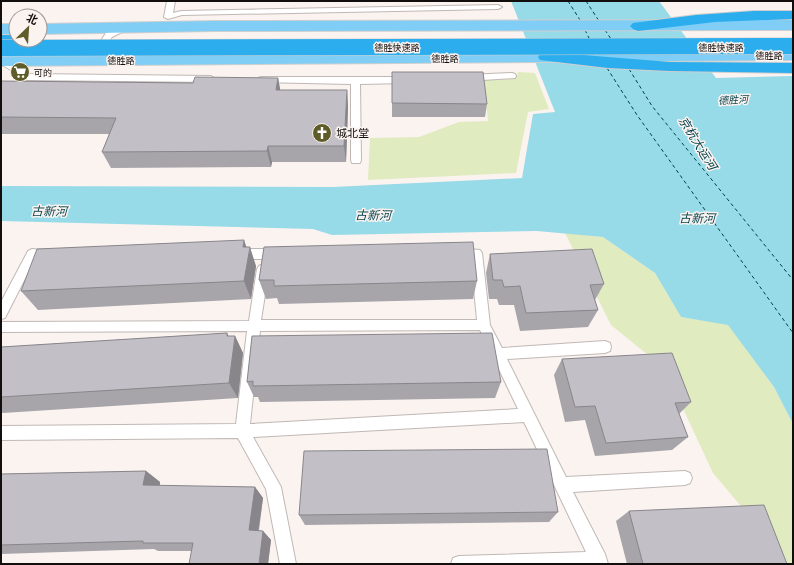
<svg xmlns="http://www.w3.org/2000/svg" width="794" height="565" font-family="Cabin,'Noto Sans SC',sans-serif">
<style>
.green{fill:#e0ebbf}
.water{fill:#97dae8}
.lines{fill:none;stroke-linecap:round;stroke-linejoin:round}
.ferry{stroke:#003f49;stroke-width:1;stroke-dasharray:3.5 3;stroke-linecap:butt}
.lane-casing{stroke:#c0b8b5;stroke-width:2}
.primary-casing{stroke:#cfcfcf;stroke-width:2}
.highway-casing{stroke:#cfcfcf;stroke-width:2}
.lane{fill:#fff;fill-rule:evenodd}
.primary{fill:#80cef5;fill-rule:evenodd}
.highway{fill:#2caeee;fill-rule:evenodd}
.highway-bridge-casing{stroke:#cfcfcf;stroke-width:17;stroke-linecap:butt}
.highway-bridge{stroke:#2caeee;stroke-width:16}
.wall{fill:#a7a5aa}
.shaded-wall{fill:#88868b}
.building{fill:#c2c0c6;stroke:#88868b}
.labels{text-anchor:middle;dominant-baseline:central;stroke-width:3;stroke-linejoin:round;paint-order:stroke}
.far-street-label{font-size:9px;fill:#110e0d;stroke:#fbf3f0}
.far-poi-label{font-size:9px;fill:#110e0d;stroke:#fbf3f0;text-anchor:start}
.far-water-label{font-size:10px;font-style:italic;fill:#003f49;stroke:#fbf3f0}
.poi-label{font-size:11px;fill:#110e0d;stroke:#fbf3f0;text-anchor:start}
.water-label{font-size:12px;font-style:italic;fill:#003f49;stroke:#fbf3f0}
</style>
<rect width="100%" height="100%" fill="#fbf3f0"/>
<path class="green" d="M518,72L535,73L549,109L528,112L516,173L368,180L370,138L419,137L459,122L488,121L484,82L478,80L516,79Z
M565,233L603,237L655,273L681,317L728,324L774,387L793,424V564H767L740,505L713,473L664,368L611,325Z"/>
<path class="water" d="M511,1H659L716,78L793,76V424L774,387L728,325L681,317L655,273L603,237L537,231L332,235L313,229L1,221V186L333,187L522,178L533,114L555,112Z"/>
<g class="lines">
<path class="ferry" d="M568,1L580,20
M586,1L599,21
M585,30L590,40
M605,30L611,39
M607,68L637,115L793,333
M629,69L652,106L793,280"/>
<g class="lane-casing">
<path id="lane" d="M167,1H175L173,13L181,11L498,5L502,7L498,9L182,15L168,19L164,17Z
M123,26H126L130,28L112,37L100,55H94L93,53L106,33Z
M1,59H5L29,74L211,76L215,79L211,82L27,80L1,64Z
M512,73L515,74L516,76L515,78L467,81L463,78L467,75Z
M261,77H407L412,80L407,83L360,84L361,160L360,163H352L351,160V84L258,82L256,80L258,78Z
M457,248L480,250L482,253L490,325L502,348L605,341L610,343L611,347L610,351L605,353L507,359L566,477L685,471L690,473L692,478L690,483L685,485L573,492L605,554L608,564H451L453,558L459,556L586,552L524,422L253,437L281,487L296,564H280L266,489L238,438L1,440V426L236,424L247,331L1,332V322L249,321L257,269L259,266L263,264L267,266L269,269L261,320H477L471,258L453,256L451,253L453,250ZM480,330L518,409L250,424L260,331Z
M32,249L55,251L57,254L55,257L35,259L5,318L1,319V302L28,251Z
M235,249H279L283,251L285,254L283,257L279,259H235L231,257L229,254L231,251Z"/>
</g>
<g class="primary-casing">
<path id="primary" d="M793,20V30L215,31L40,34V24L215,21Z
M1,24H16V34H1Z
M793,50V60L1,66V56Z"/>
</g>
<g class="highway-casing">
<path id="highway" d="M754,11H793V19L715,22L638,31L633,29L630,26L633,23L696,15Z
M1,35H16V40H24L21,43L1,45Z
M546,52L670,62L793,63V73L670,71L608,68L540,60L538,57L540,54Z"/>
</g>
<use href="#lane" class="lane"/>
<use href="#primary" class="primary"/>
<use href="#highway" class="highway"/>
<g class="highway-bridge-casing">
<path id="highway-bridge" d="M1,48L793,46"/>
</g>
<use href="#highway-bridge" class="highway-bridge"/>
</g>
<path class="wall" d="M392,72L487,104L485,117H392Z
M278,78L280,90H347L348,107L346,162H272L271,167L111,168L102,152L109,134H1V81L193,83Z
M246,247L256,266L251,299L38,310L21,291Z
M264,247L477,281L473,299L279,304L277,298L266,299L259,280Z
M490,254L604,284L595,300L598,310L588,327L520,331L514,305H499L497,299H489L486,273Z
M227,333L228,336H235L243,353L238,398L3,413L1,412V347Z
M252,336L501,382L495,398L260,402L258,397H254L247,382Z
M562,359L691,402L679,414L688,437L672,450L595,456L585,420L565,422L554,375Z
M146,471L160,482V486L255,487L263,498L259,531H263L271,540L268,564H189L192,551H158L154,549L1,554V474Z
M629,511L787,564H627L616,521Z
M558,512L549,522L305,525L299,515Z"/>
<path class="shaded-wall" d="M278,78L281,94L276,90Z
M347,90L348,107L346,162L344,146Z
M268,146L272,162L271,167L267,151Z
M244,240L249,254L250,247L256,266L251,299L244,281L243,247Z
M227,333L234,347L235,336L243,353L238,398L229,383Z
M146,471L160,482L158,496L143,485Z
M255,487L263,498L257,539L249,530Z
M263,531L271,540L268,564H259Z"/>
<path class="building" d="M392,72H483L487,104L392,103Z
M195,77L278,78L276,90H347L344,146H268L267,151L102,152L116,118L1,117V81L193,83Z
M244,240L243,247H250L244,281L21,291L37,249Z
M473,242L477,281L274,286V280H259L264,247Z
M592,249L604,284L590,285L598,310L526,313L520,286L504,287L502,280H493L490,254Z
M227,333V336H235L229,383L1,397V347Z
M492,333L501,382L253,386V381L247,382L252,336Z
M672,353L691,402L675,403L688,437L606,443L595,406L575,407L562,359Z
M547,449L558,512L299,515L304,451Z
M146,471L143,485L255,487L249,530L263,531L259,564H189L193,543H143V541L1,545V474Z
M764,505L787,564H643L629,511Z"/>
<defs>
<g id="supermarket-disc" transform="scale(1)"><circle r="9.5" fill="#5e5c29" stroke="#fbf3f0"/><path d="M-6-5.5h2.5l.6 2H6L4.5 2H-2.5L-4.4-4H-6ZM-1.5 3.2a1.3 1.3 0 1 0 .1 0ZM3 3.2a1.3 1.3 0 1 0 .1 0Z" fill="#fff"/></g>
<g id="church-disc" transform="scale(1)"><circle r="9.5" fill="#5e5c29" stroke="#fbf3f0"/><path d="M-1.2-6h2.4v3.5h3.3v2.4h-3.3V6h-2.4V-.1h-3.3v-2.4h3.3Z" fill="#fff"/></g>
</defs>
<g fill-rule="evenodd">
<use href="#supermarket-disc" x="20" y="72"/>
<use href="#church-disc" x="322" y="133"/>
</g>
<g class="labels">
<g class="far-street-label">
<text x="397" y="47">德胜快速路</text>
<text x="721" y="47">德胜快速路</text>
<text x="769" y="55">德胜路</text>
<text x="445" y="58">德胜路</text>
<text x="121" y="60">德胜路</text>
</g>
<g class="far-poi-label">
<text x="34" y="72">可的</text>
</g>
<g class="far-water-label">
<text transform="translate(733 100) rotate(-3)">德胜河</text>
</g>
<g class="poi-label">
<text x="336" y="133">城北堂</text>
</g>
<g class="water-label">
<text transform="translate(698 143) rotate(58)">京杭大运河</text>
<text transform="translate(49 211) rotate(1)">古新河</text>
<text transform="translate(373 215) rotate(1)">古新河</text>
<text transform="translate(697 218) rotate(1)">古新河</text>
</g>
</g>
<rect width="794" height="565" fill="none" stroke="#110e0d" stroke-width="4"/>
<g transform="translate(28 28) rotate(25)"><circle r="19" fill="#fbf3f0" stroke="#9d9795"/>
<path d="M0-3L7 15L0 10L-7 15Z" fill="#5e5c29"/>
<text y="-6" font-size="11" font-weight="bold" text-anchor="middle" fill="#110e0d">北</text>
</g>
</svg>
